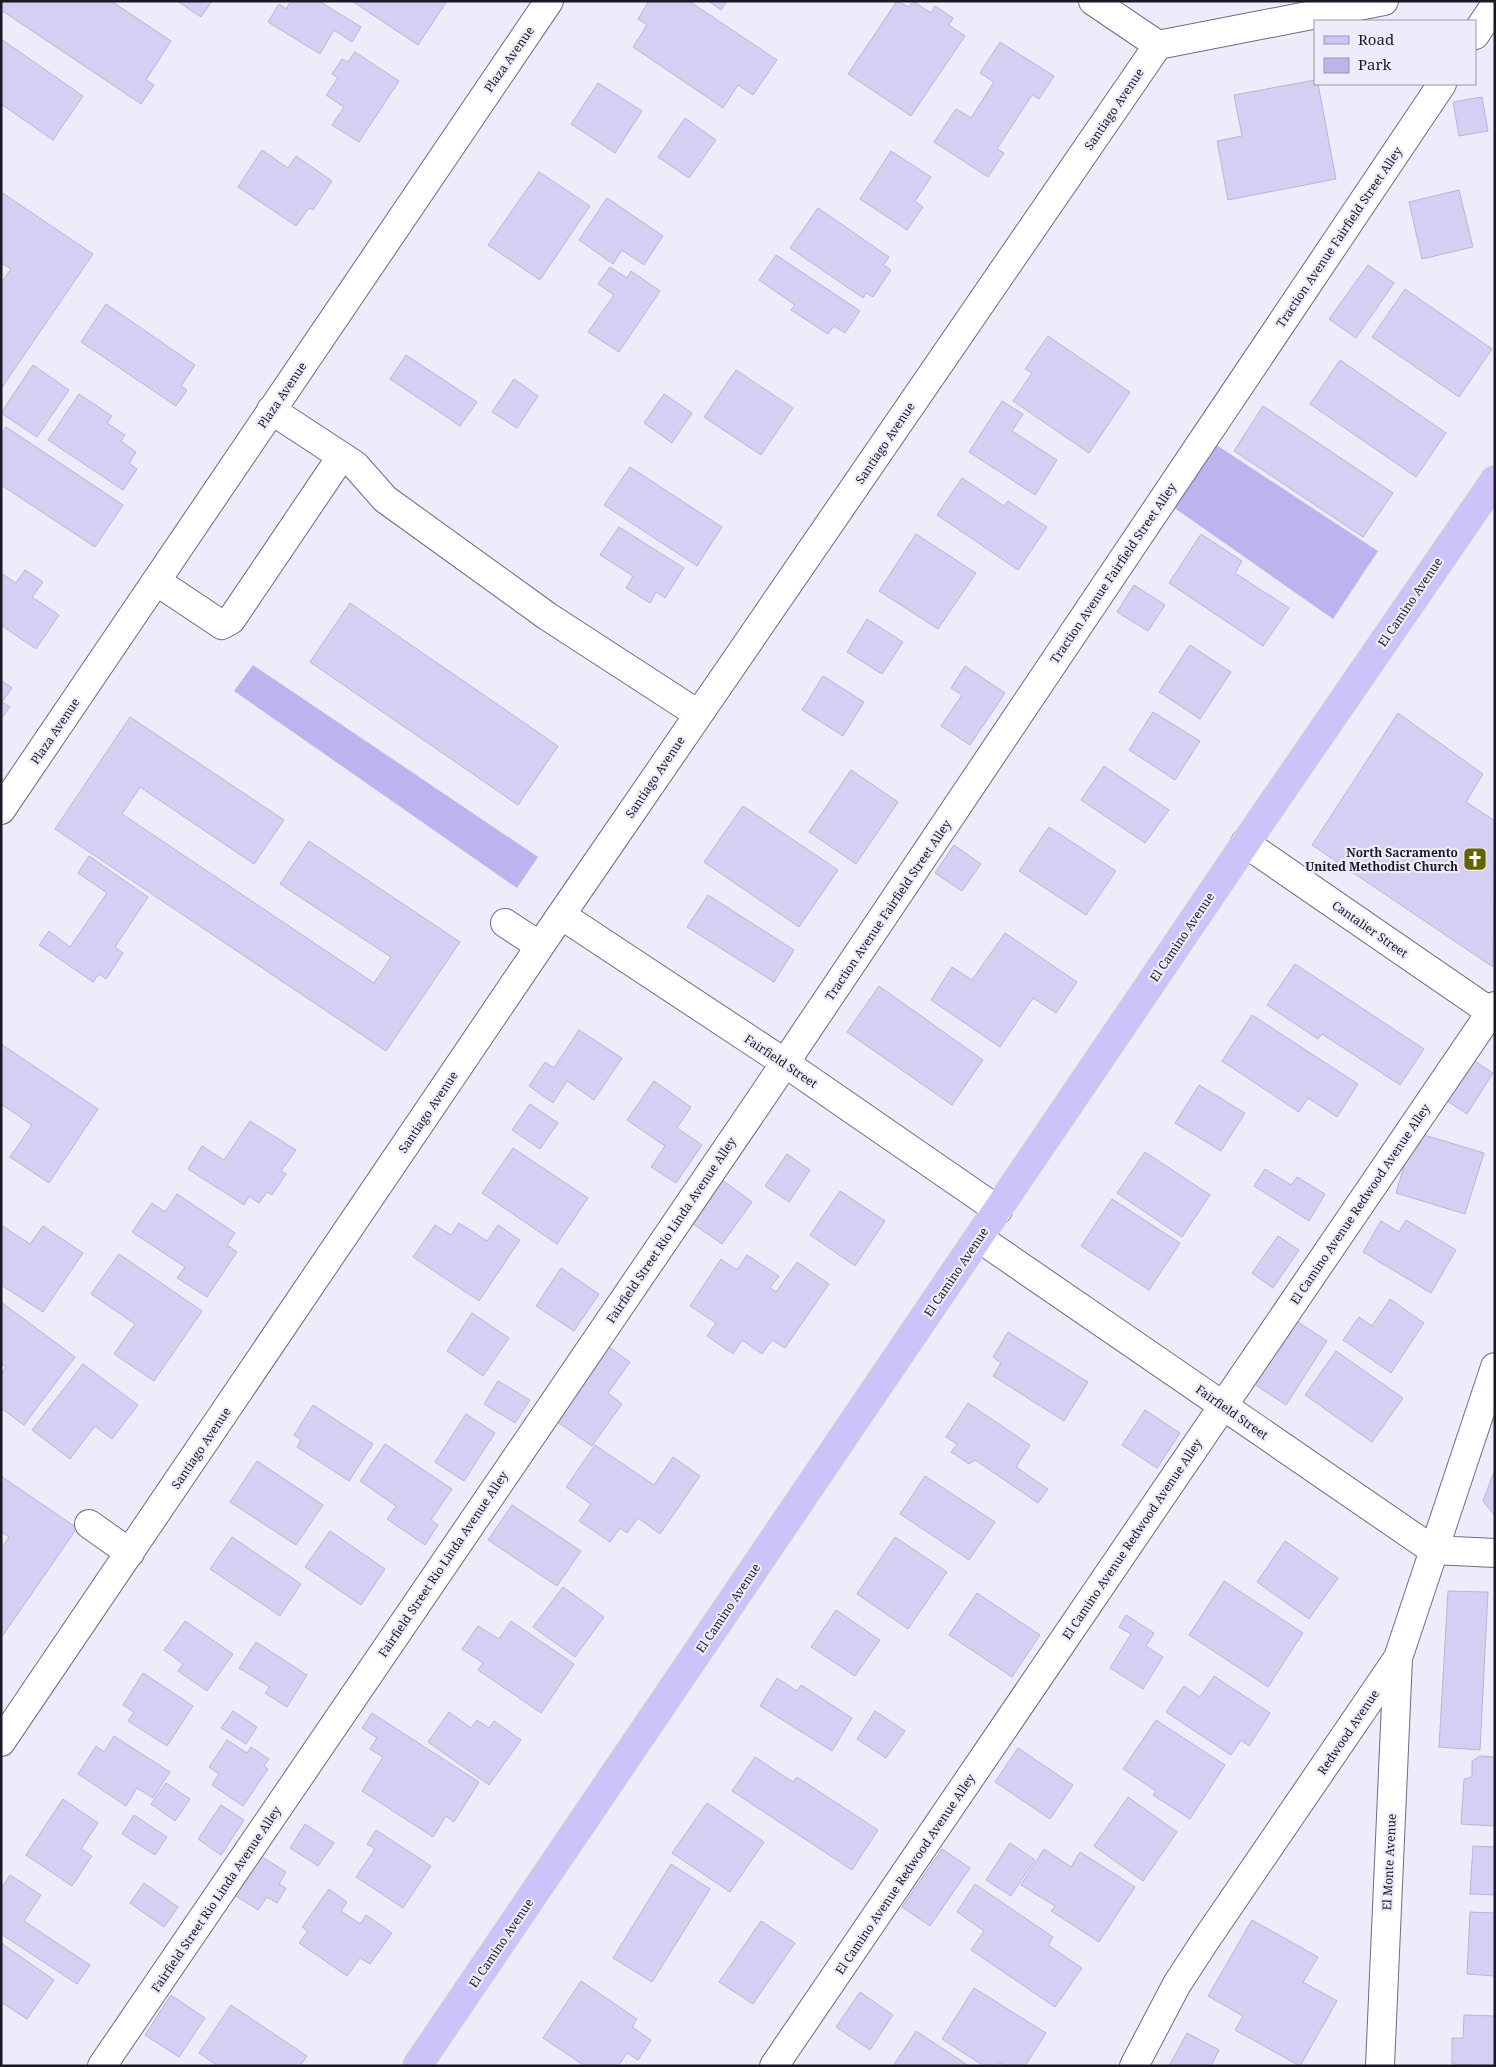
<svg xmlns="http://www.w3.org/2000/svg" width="1496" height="2067" font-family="'Noto Serif',serif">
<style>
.green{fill:#bdb4ef}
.building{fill:#d4cff3;stroke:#bab5d8}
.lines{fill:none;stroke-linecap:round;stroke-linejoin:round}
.minor-casing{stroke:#6e6a89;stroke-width:30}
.major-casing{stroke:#cdcccf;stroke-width:30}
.minor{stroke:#fff;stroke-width:28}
.major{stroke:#cdc2fa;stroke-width:28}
.labels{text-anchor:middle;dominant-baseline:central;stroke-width:4.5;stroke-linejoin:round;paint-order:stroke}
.street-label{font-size:12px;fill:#1b1926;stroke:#eeecfa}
.poi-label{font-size:12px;font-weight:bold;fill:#1b1926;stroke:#eeecfa;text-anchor:end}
</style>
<rect width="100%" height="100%" fill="#eeecfa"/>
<path class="green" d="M1215,444L1378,551L1333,619L1173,507Z
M253,665L538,857L517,888L234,691Z"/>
<path class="building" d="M1,1H111L171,41L146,80L154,85L141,104L1,10Z
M177,1H212L201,17Z
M291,1H319L361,27L352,42L334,30L320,54L268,22L279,4L286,9Z
M352,1H447L418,45Z
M649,1H689L777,60L753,95L738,85L723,108L633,47L647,25L638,19Z
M708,1H727L721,10Z
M897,1L909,7L913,1L931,13L935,6L953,18L949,25L965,36L911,116L848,74Z
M1,39L83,96L53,140L1,104Z
M1000,42L1054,76L1039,99L1032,95L997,149L1004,153L988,177L934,142L956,109L971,118L994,82L980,73Z
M355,52L399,81L359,142L332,125L344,107L326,95L338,78L332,74L342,59L348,62Z
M1315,80V84H1318L1336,179L1228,200L1217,141L1242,136L1234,95Z
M598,83L642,111L615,153L571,124Z
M1482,97L1488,131L1459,136L1453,102Z
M685,118L716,140L689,178L658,157Z
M262,150L288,168L296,156L332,181L313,210L309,208L296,226L238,187Z
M891,151L931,177L915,201L923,207L907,230L860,199Z
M539,172L590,206L540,280L488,245Z
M1459,190L1473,247L1422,259L1409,202Z
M1,192L93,254L1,389V283L11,269L1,263Z
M607,198L663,236L644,265L622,250L613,264L579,240Z
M818,208L889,257L883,265L891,270L873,297L866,293L863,298L790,248Z
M776,255L860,311L845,333L834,326L828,334L791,310L795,305L759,280Z
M1368,265L1394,283L1356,338L1329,319Z
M610,267L627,278L631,271L660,291L619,352L588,332L614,295L598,284Z
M1405,289L1492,349L1459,397L1372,337Z
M106,304L195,365L181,386L187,390L176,406L81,342Z
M1048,336L1130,392L1089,453L1013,401L1032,373L1025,369Z
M406,355L477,402L460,426L390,379Z
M1340,360L1446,433L1416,477L1310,404Z
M33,365L69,390L37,437L1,413Z
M736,370L793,408L761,455L704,417Z
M514,379L538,396L517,428L492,412Z
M79,394L112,416L107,423L125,435L121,441L136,452L129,463L137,469L123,490L48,440Z
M664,394L692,413L672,443L644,423Z
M1002,401L1023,414L1012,431L1057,460L1035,495L969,452Z
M1263,406L1393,493L1363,537L1234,451Z
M6,427L123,505L95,547L1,485V435Z
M630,467L722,527L697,566L604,505Z
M962,478L1004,506L1008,501L1047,527L1018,570L937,515Z
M619,527L684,568L665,598L656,592L650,603L626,588L633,576L600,555Z
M916,534L976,573L938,629L879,591Z
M1201,534L1242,561L1235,573L1289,608L1263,646L1169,583Z
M25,570L43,582L32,597L59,615L36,649L1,625V573L16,583Z
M1134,585L1165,605L1148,631L1117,612Z
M350,603L558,746L518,805L310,662Z
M867,619L903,642L882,674L847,652Z
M1190,645L1231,672L1200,719L1159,692Z
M965,666L1005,693L970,745L941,726L962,695L951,688Z
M823,676L864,702L843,736L802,710Z
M1,680L12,688L2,702L10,707L1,719Z
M1153,712L1200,741L1175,780L1129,750Z
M1398,713L1483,774L1466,802L1495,821L1493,967L1312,845Z
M130,717L284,820L254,864L140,787L122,814L374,983L391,957L280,884L309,841L460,942L386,1051L55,829Z
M1104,766L1169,810L1145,843L1081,800Z
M851,770L898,802L856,864L809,832Z
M743,806L838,870L799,927L704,862Z
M1049,827L1116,871L1086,915L1019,871Z
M954,845L981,864L962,891L935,873Z
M89,856L148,897L115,947L123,953L106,979L99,974L93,982L39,945L49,931L70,947L107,893L78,873Z
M708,895L794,950L774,982L687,927Z
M1005,933L1077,982L1056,1013L1033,998L1000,1047L931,1000L952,967L972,980Z
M1295,964L1424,1049L1400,1085L1322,1034L1318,1039L1267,1005Z
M879,986L983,1060L952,1105L847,1032Z
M1252,1015L1358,1084L1337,1117L1308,1098L1299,1112L1222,1061Z
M579,1030L622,1058L594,1100L567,1081L553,1103L529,1086L545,1062L554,1068Z
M1,1044L98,1109L49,1183L10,1157L32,1125L1,1104Z
M1467,1056L1493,1073L1467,1114L1441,1097Z
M654,1081L691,1107L677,1128L702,1145L676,1183L651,1167L665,1146L627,1120Z
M1199,1085L1245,1113L1221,1151L1175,1123Z
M530,1104L558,1123L540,1149L512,1130Z
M250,1121L296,1150L281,1171L286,1174L272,1195L267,1192L259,1203L249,1196L244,1205L188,1169L202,1146L224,1160Z
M1414,1132L1484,1153L1465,1214L1396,1193Z
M513,1148L588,1198L557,1244L482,1193Z
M1145,1152L1210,1195L1182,1237L1117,1193Z
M787,1154L810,1170L789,1202L765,1186Z
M1265,1169L1291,1185L1297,1177L1325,1194L1309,1221L1254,1186Z
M717,1176L752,1202L722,1244L686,1219Z
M840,1191L885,1221L855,1266L810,1235Z
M177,1194L235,1233L227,1245L237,1252L207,1297L177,1278L185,1267L132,1232L152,1203L165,1212Z
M1112,1199L1180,1243L1149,1290L1081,1246Z
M1406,1220L1456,1250L1431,1293L1363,1252L1381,1221L1399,1232Z
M459,1223L487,1241L498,1225L520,1240L479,1301L413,1257L435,1225L451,1235Z
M1,1225L30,1244L43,1226L83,1253L43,1312L1,1285Z
M1278,1236L1299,1250L1273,1288L1252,1273Z
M119,1254L202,1311L154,1381L114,1354L135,1324L91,1294Z
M747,1255L779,1276L770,1288L776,1292L797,1262L829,1284L785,1348L772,1340L762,1354L742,1340L733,1354L707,1336L716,1323L690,1306L721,1259L737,1270Z
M561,1268L599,1294L574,1331L536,1306Z
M1390,1299L1424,1323L1391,1373L1343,1340L1359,1317L1372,1326Z
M1,1302L75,1357L24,1425L1,1408V1374L6,1367L1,1364Z
M472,1313L509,1338L483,1376L447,1351Z
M1289,1316L1327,1341L1286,1405L1248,1380Z
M1008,1332L1088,1382L1064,1421L993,1376L1001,1363L993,1357Z
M606,1345L630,1362L608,1393L622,1404L592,1446L553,1419Z
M1336,1351L1403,1398L1372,1442L1305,1395Z
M83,1364L138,1405L112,1439L95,1426L70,1459L32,1430Z
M498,1381L530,1400L515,1423L484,1404Z
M968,1403L1030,1445L1016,1467L1048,1489L1038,1503L975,1460L969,1464L951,1452L957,1444L946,1437Z
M313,1405L373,1444L349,1481L297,1447L301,1440L294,1435Z
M1145,1410L1180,1433L1157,1468L1122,1445Z
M466,1414L495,1433L464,1481L435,1462Z
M385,1444L452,1489L431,1520L438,1525L425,1545L387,1519L396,1506L360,1481Z
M595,1445L654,1485L673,1457L700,1476L660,1534L638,1518L627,1533L620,1528L610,1542L579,1521L591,1504L566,1487Z
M257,1461L323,1505L296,1545L230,1502Z
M1495,1469V1516L1483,1501Z
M1,1476L77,1528L1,1638V1549L9,1537L1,1532Z
M925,1476L995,1522L969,1560L900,1514Z
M512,1505L581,1551L557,1586L488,1540Z
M330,1531L385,1569L361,1605L305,1567Z
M232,1537L301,1584L280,1616L210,1569Z
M895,1537L947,1572L908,1629L857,1594Z
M1285,1541L1338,1578L1309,1619L1257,1582Z
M1224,1581L1303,1633L1268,1687L1189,1635Z
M563,1587L604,1617L575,1657L533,1627Z
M1448,1591L1488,1592L1480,1750L1439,1747Z
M977,1593L1040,1635L1012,1677L949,1635Z
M836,1610L880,1640L855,1676L811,1647Z
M1126,1615L1154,1633L1146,1646L1163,1657L1143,1689L1110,1668L1131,1634L1119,1627Z
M185,1621L233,1654L207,1691L178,1671L183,1664L164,1650Z
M511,1621L574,1664L541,1713L478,1670L483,1663L462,1649L478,1626L499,1639Z
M256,1642L307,1675L287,1707L265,1693L270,1687L239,1668Z
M143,1673L193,1706L167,1746L128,1721L134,1712L123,1705Z
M1214,1676L1270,1713L1249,1746L1241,1740L1231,1755L1166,1712L1184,1686L1200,1697Z
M777,1678L797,1691L801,1685L852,1718L832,1751L760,1706Z
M233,1711L257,1727L246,1744L221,1728Z
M875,1711L905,1731L886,1758L857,1739Z
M449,1712L471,1728L477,1720L489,1728L494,1721L521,1740L489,1785L428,1742Z
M372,1713L479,1782L454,1822L446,1816L433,1837L362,1791L383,1757L370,1749L377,1738L362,1728Z
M1156,1720L1225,1765L1190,1819L1153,1795L1156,1791L1123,1769Z
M114,1736L170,1772L153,1798L137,1788L126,1806L78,1774L96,1746L104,1752Z
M227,1740L247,1753L251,1747L269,1759L264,1766L268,1769L243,1806L212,1785L219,1774L209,1767Z
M1018,1748L1073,1785L1050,1819L995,1782Z
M1480,1756L1495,1757V1826L1461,1824L1464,1779L1472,1777V1761Z
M755,1757L793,1782L797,1777L878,1830L852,1870L732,1791Z
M166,1783L190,1799L175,1821L151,1804Z
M1128,1797L1177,1832L1143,1881L1094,1846Z
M63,1799L98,1823L81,1849L92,1856L72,1886L26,1855Z
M707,1803L764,1842L730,1892L672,1853Z
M221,1805L244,1820L221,1855L198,1839Z
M134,1815L167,1837L155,1855L122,1834Z
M305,1824L334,1843L318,1866L290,1848Z
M376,1830L431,1866L403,1908L356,1877L375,1849L367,1844Z
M1010,1843L1035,1860L1011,1896L986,1880Z
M1473,1846L1495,1847V1895L1470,1894Z
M942,1849L970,1868L930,1926L902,1907Z
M1044,1849L1071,1867L1080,1852L1135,1887L1099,1942L1051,1911L1055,1906L1021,1885Z
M258,1854L286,1872L279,1884L286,1888L277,1903L267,1897L258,1910L233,1894Z
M671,1864L710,1889L652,1982L613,1958Z
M10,1875L41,1895L24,1921L90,1965L77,1984L1,1934V1889Z
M144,1883L178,1907L164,1927L130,1903Z
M975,1884L1053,1937L1048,1945L1082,1968L1055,2007L971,1950L984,1931L957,1912Z
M329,1889L347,1902L341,1911L360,1924L366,1915L392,1933L370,1964L360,1958L347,1976L299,1943L308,1931L302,1927Z
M1470,1912L1495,1913V1976L1467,1974Z
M1252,1920L1318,1957L1303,1982L1337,2001L1300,2066L1235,2030L1243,2016L1208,1996Z
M761,1921L795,1943L753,2004L719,1982Z
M1,1943L54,1980L27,2019L1,2002Z
M581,1981L637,2019L632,2027L651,2040L638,2060L627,2053L618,2066H585L543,2038Z
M974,1988L1046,2033L1025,2066H1005L999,2062L997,2066H984L942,2039Z
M860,1992L893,2015L870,2050L836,2027Z
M171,1995L205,2018L179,2057L145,2035Z
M231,2005L307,2056L300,2066H218L199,2053Z
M1464,2015L1495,2016V2066L1452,2064V2038H1463Z
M916,2031L969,2066H893Z
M1187,2033L1219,2050L1211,2066H1169Z"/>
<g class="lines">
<g class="minor-casing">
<path id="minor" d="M1093,1L1158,45
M1475,35L1495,5
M271,410L355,465L385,499L547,616L698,714
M156,581L222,625L231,620L341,457
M1,810L549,1
M1245,843L1495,1015
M561,915L785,1063L998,1210
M505,923L540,946
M979,1238L1433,1550L1495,1553
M89,1524L130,1553
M1,1742L561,915L1158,45L1384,1
M102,2066L756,1106L1442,84
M774,2066L1495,1006
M1134,2066L1177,1984L1205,1941L1398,1658L1495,1367
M1380,2066L1398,1658"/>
</g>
<g class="major-casing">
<path id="major" d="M417,2066L1262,819L1495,480"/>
</g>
<use href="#minor" class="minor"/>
<use href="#major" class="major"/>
</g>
<defs>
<g id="church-square" transform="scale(1.25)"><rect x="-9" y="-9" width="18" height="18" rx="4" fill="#616400" stroke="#eeecfa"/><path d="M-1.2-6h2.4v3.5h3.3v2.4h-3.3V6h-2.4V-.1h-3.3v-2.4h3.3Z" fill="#fff"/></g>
</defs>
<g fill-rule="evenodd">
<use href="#church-square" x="1475" y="859"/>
</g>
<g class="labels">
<g class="street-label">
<text transform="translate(509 59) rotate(-55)">Plaza Avenue</text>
<text transform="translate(1114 109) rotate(-56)">Santiago Avenue</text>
<text transform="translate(1339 237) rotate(-56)">Traction Avenue Fairfield Street Alley</text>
<text transform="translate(282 395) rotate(-56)">Plaza Avenue</text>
<text transform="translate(885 443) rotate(-56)">Santiago Avenue</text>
<text transform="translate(1113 573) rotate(-56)">Traction Avenue Fairfield Street Alley</text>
<text transform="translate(1410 602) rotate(-56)">El Camino Avenue</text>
<text transform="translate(55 731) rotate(-56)">Plaza Avenue</text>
<text transform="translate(655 777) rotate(-56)">Santiago Avenue</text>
<text transform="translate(888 910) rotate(-56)">Traction Avenue Fairfield Street Alley</text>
<text transform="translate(1370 929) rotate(35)">Cantalier Street</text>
<text transform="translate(1182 937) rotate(-56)">El Camino Avenue</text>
<text transform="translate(781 1061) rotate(34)">Fairfield Street</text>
<text transform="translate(428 1112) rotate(-56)">Santiago Avenue</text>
<text transform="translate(1360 1204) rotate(-56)">El Camino Avenue Redwood Avenue Alley</text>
<text transform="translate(671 1230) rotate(-56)">Fairfield Street Rio Linda Avenue Alley</text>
<text transform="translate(956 1272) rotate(-56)">El Camino Avenue</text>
<text transform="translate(1232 1412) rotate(35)">Fairfield Street</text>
<text transform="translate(201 1448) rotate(-56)">Santiago Avenue</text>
<text transform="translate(1132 1539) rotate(-56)">El Camino Avenue Redwood Avenue Alley</text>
<text transform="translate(443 1564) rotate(-56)">Fairfield Street Rio Linda Avenue Alley</text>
<text transform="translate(728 1608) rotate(-56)">El Camino Avenue</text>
<text transform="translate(1348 1732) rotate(-56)">Redwood Avenue</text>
<text transform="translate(1389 1862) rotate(-87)">El Monte Avenue</text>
<text transform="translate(905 1874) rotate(-56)">El Camino Avenue Redwood Avenue Alley</text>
<text transform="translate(216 1899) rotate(-56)">Fairfield Street Rio Linda Avenue Alley</text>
<text transform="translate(501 1943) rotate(-56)">El Camino Avenue</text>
</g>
<g class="poi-label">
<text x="1458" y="852">North Sacramento<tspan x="1458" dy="14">United Methodist Church</tspan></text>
</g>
</g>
<rect width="1496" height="2067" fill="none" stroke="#1b1926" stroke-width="5"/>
<rect x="1314" y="20" width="162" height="65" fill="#eeecfa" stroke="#9a98a5"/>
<rect x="1324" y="36" width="25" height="8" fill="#cdc2fa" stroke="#9a98a5"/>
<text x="1358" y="45" font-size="15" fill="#1b1926">Road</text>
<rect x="1324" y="58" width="25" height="15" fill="#bdb4ef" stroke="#9a98a5"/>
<text x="1358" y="70" font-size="15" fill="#1b1926">Park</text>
</svg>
